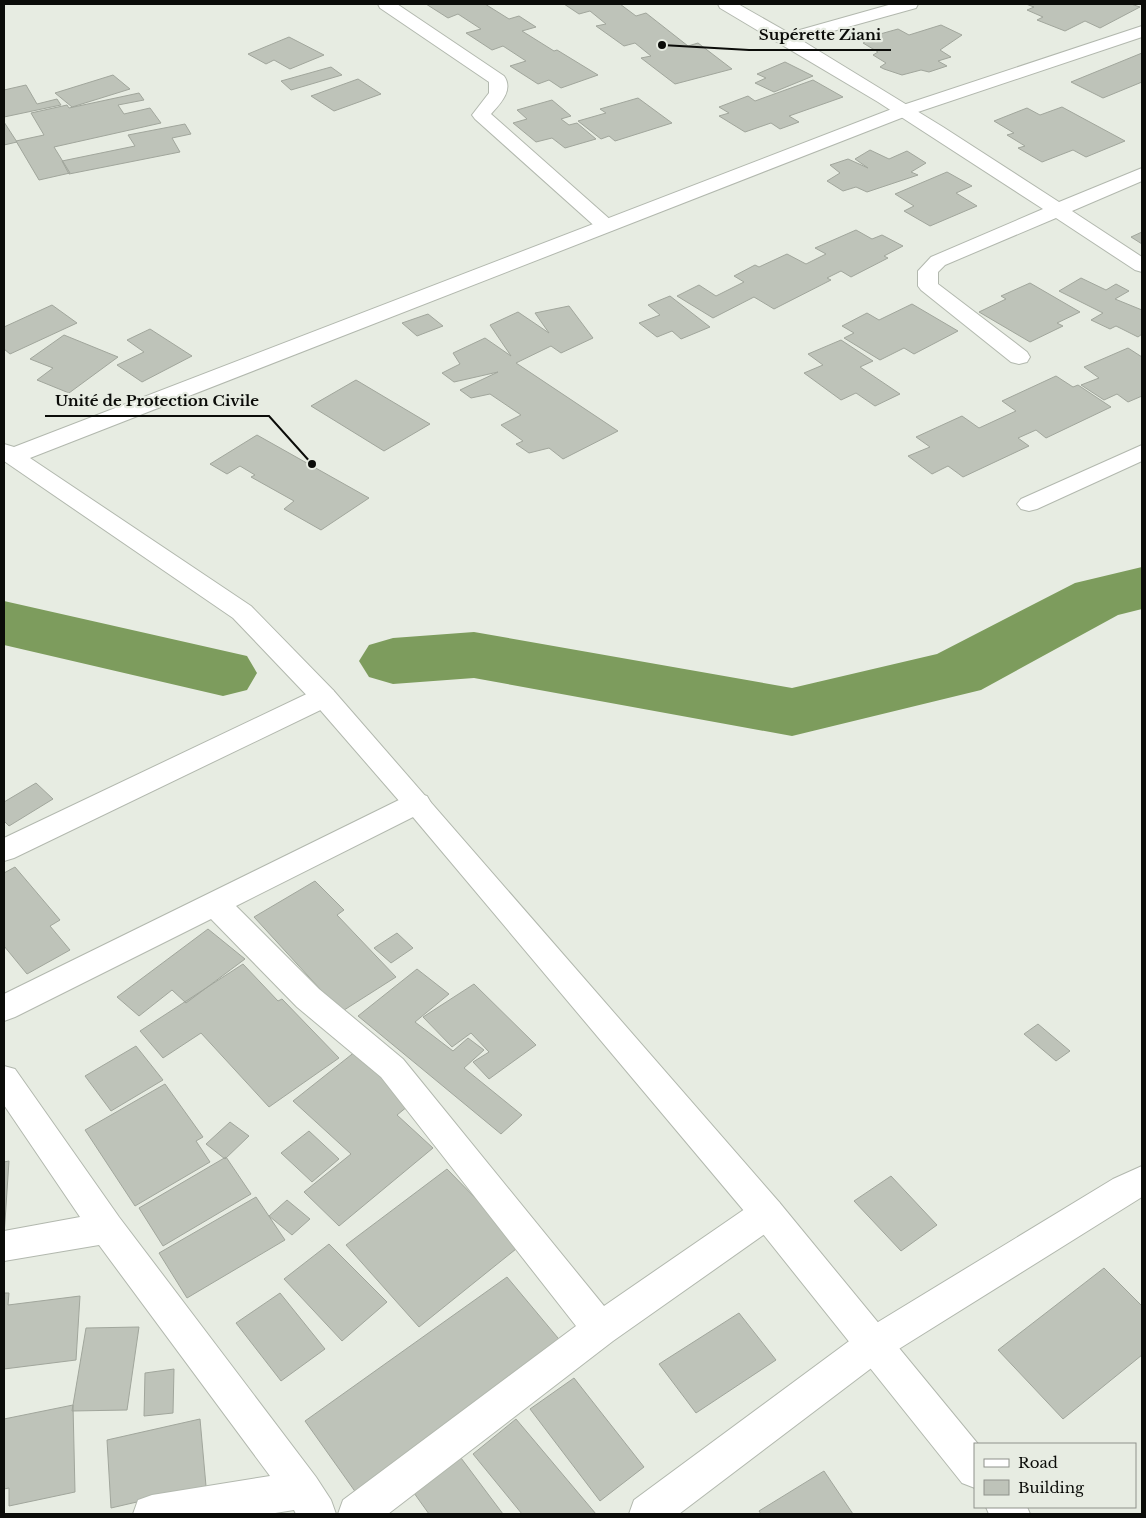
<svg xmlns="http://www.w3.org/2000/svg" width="1146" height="1518" font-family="'Libre Baskerville',serif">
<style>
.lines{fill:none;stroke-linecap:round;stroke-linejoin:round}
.river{fill:#7d9c5d;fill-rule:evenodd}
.building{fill:#bec3b9;stroke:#a1a69c}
.street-casing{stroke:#b2b8ae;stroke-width:2}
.secondary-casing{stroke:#b2b8ae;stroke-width:2}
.street{fill:#fff;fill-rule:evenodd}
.secondary{fill:#fff;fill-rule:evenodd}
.leader{fill:none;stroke:#0b0c09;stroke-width:2}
.callout-dot{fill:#0b0c09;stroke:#e7ece2;stroke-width:2}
.callout-label{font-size:15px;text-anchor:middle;font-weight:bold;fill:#0b0c09;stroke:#e7ece2;stroke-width:4.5;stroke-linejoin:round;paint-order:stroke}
</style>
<rect width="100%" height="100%" fill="#e7ece2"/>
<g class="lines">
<path class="river" d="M1142,567V609L1118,615L981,690L792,736L474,678L393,684L369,677L359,661L369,645L393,638L474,632L792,688L937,654L1075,583Z
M4,601L247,656L257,673L247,690L223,696L4,645Z"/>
</g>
<path class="building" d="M426,4H485L509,19L519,16L536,27L522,31L554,51L557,50L598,75L561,88L549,80L538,84L510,66L526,61L503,46L492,50L466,33L481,29L458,14L448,18Z
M564,4H620L636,16L646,13L688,46L698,43L732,69L675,84L641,58L651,56L635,43L624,46L596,26L606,24L590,11L579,14Z
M1026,4H1131L1140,7L1100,28L1085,21L1065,31L1037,20L1043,17L1027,10L1034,7Z
M941,25L962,35L940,50L951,57L938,61L947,66L929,72L921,70L902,75L884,69L880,67L886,63L873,55L878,52L863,43L873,36L898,29L909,35Z
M289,37L324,55L290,69L274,60L266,64L248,54Z
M1142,53V82L1103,98L1071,82Z
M785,62L813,76L774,92L755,83L766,78L757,74Z
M331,67L342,75L291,90L281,81Z
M113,75L130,89L72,107L55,93Z
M358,79L381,94L334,111L311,96Z
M813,80L843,97L789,116L799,122L780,129L771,123L745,132L719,116L729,113L719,107L748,96L755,101Z
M26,85L37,104L57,99L61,105L4,117V90Z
M139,93L144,100L118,105L124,114L150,108L161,123L54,147L70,173L39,180L16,141L44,135L31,113L67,105L69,108Z
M638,98L672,123L615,141L609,136L601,139L578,121L606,113L600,109Z
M552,100L571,116L561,119L569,125L577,123L596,139L565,148L552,138L536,142L513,123L527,119L517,110Z
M1062,107L1125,141L1086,157L1073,150L1042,162L1018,148L1025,146L1007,135L1014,133L994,121L1027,108L1040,115Z
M4,122L17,142L4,145Z
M185,124L191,134L172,138L180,152L69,174L62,161L135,146L128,135Z
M870,150L889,159L907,151L926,163L911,172L918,175L867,192L856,187L843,191L827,181L840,173L830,165L848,159L868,168L855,159Z
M947,172L972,186L956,193L977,206L930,226L904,211L914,206L895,194Z
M856,230L872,239L882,235L903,246L884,256L888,258L851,277L841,271L827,278L831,280L774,309L754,297L713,318L677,296L699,285L716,296L744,282L734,276L755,265L759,267L787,254L806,264L826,254L815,248Z
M1142,232V244L1131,237Z
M1081,278L1106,290L1116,284L1129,291L1115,299L1142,310V334L1138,337L1116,326L1110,329L1091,320L1103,313L1059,291Z
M1030,283L1080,312L1057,323L1063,326L1030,342L979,312L1006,299L1001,296Z
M670,296L710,327L681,339L672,331L657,337L639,323L660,315L648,305Z
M912,304L958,331L914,354L904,348L880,360L844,338L854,333L842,326L867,313L879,320Z
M52,305L77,323L10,354L4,349V327Z
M569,306L593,338L561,353L551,346L516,363L618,431L563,459L549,448L529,453L516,444L523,441L501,425L521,415L490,394L471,398L460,390L498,372L454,382L442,373L460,364L453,353L485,338L511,356L490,325L518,312L549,333L535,313Z
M428,314L443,326L417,336L402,323Z
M150,329L192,356L142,382L117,365L144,352L127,340Z
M64,335L118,357L69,393L37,380L53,368L30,359Z
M841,340L873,361L860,367L900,394L875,406L856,393L841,400L804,373L823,365L808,354Z
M1128,348L1142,357V396L1128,402L1117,394L1104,400L1081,385L1099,378L1084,367Z
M1056,376L1073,387L1078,385L1111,407L1046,438L1036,430L1018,438L1029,446L963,477L948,466L932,474L908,456L930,447L916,437L962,416L979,428L1016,411L1002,401Z
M356,380L430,424L384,451L311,406Z
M257,435L369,498L321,530L284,509L294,501L251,477L255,475L240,466L227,474L210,464Z
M36,783L53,799L9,826L4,821V802Z
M15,867L60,920L50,926L70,950L27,974L4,946V873Z
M315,881L344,910L337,915L396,977L341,1012L254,917Z
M208,929L245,959L186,1003L172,990L139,1016L117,997Z
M397,933L413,948L391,963L374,948Z
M243,964L278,1001L282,999L339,1058L269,1107L201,1033L163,1058L140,1031Z
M417,969L449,994L415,1022L453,1051L468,1038L484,1050L464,1068L522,1115L501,1134L358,1016Z
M474,984L536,1045L489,1079L473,1062L489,1052L471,1033L452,1047L423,1017Z
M1038,1024L1070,1051L1056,1061L1024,1034Z
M136,1046L163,1080L111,1111L85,1076Z
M356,1051L413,1102L397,1115L433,1148L339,1226L304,1192L351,1154L293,1101Z
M165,1084L203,1137L196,1141L210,1162L135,1206L85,1130Z
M230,1122L249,1136L225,1159L206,1144Z
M309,1131L339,1159L312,1182L281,1153Z
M226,1157L251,1194L163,1246L139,1208Z
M9,1161L4,1236V1162Z
M447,1169L521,1245L419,1327L346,1245Z
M891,1176L937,1225L901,1251L854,1201Z
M256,1197L285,1240L187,1298L159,1253Z
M287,1200L310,1219L292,1235L269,1216Z
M329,1244L387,1302L342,1341L284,1279Z
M1104,1268L1142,1306V1355L1063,1419L998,1350Z
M507,1277L563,1344L359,1497L305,1421Z
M4,1293H9L8,1305L80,1296L76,1360L4,1369Z
M280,1293L325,1349L281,1381L236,1323Z
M739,1313L776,1360L696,1413L659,1364Z
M139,1327L127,1410L72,1411L86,1328Z
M174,1369L173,1413L144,1416L145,1373Z
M574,1378L644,1467L600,1501L530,1409Z
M73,1405L75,1492L9,1506V1488L4,1489V1419Z
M200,1419L206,1486L111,1508L107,1440Z
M516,1419L596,1514H522L473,1454Z
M461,1458L503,1514H429L414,1493Z
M824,1471L853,1514H761L759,1511Z"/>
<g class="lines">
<g class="street-casing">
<path id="street" d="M378,4H397L504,76C514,90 500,104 491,114L613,222L616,226L613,230L606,232L599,230L475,119L472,115L489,93V82L380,8Z
M718,4H738L789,33L892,4H918L916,8L801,40L943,127L1059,202L1142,168V181L1072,211L1142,257V272L1135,270L1056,218L945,265L938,272V284L1027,352L1030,357L1027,362L1019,364L1011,362L921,290L918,286V271L931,257L1043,209L878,102L720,8Z
M1142,445V461L1037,509L1029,511L1021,509L1017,504L1021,499Z
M324,688L333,690L337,697L333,704L14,858L4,861V838L315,690Z
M417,793L427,796L431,803L427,810L236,906L319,989L403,1059L604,1306L755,1202L767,1198L779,1202L784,1213L779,1224L613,1341L388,1514H338L343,1500L576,1326L381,1077L297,1007L211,919L15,1017L4,1021V994L407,796Z
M4,1066L15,1069L119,1217L316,1477L331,1500L336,1514H296L294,1510L269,1514H133L138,1500L152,1495L270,1476L99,1245L4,1261V1231L80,1217L4,1105Z
M1142,1166V1197L886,1357L679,1514H629L634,1500L860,1333L1113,1179Z"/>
</g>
<g class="secondary-casing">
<path id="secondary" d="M1142,26V37L909,115L30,458L251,606L333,690L779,1202L978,1444H975V1488L962,1483L755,1224L407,810L315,704L233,618L4,461V444L14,447L897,107Z
M986,1507H1027L1030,1514H989Z"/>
</g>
<use href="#street" class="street"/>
<use href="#secondary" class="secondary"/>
</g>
<path class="leader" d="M662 45L749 50H891M312 464L269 416H45"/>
<g class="callout-dot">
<circle cx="662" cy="45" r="5"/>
<circle cx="312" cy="464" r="5"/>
</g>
<g class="callout-label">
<text x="820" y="40">Supérette Ziani</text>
<text x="157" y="406">Unité de Protection Civile</text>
</g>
<rect width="1146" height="1518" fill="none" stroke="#0b0c09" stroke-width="10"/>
<rect x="974" y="1443" width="162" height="65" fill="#e7ece2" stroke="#8f928b"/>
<rect x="984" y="1459" width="25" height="8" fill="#ffffff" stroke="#8f928b"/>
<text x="1018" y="1468" font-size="15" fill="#0b0c09">Road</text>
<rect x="984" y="1480" width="25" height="15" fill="#bec3b9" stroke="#8f928b"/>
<text x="1018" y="1493" font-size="15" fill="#0b0c09">Building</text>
</svg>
